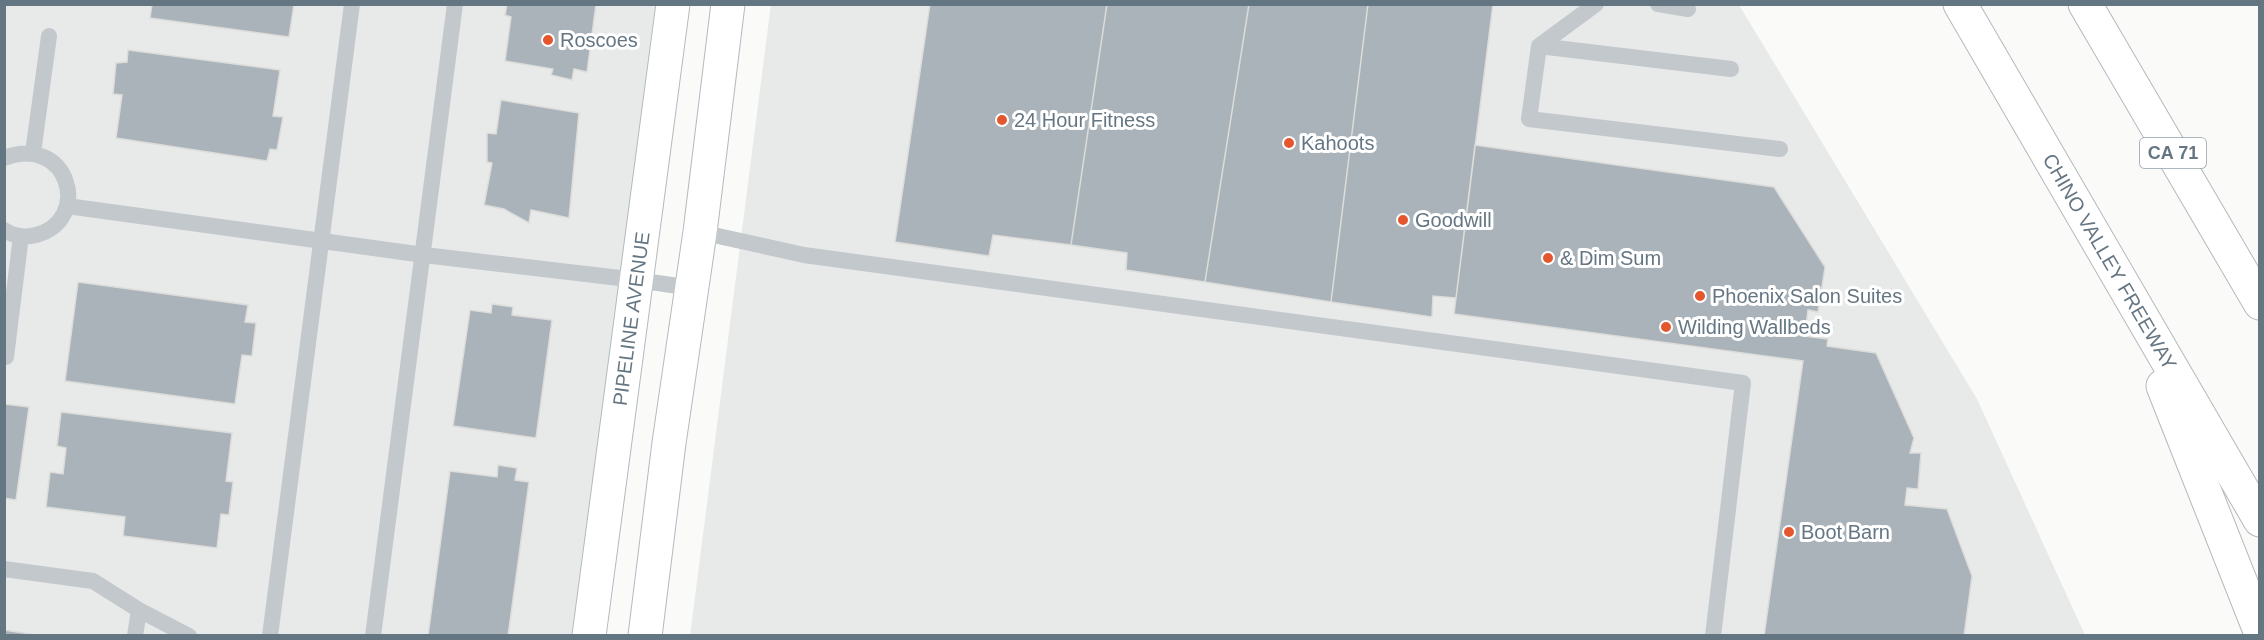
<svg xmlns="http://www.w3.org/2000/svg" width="2264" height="640" font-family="Arial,sans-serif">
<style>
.built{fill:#e8e9e9}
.building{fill:#aab3b9;stroke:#dcdcda;stroke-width:1.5}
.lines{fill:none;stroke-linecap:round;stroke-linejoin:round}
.secondary-casing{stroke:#b3babf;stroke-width:35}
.motorway-casing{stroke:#b4b9bd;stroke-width:35}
.service{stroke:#c3c8cc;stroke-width:16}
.secondary{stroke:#fff;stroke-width:33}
.motorway{stroke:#fff;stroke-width:33}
.poi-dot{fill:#e4572e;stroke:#fff;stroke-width:2}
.labels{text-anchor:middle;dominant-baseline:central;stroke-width:6;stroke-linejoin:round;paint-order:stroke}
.shield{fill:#fff;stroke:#939fa8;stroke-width:1.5}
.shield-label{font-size:18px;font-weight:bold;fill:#657683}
.poi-label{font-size:20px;fill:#657683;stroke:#fff;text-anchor:start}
.street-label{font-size:20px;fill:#657683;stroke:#fff}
</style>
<rect width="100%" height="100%" fill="#fafaf8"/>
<path class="built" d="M771,4L1739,5L1977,399L2085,635L690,636Z
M4,5H687L603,635H5Z"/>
<path class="building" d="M152,4H294L289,37L150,18Z
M507,4H596L587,72L574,69L572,80L551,75L553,69L505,61L511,17L505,15Z
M930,4H1107L1071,245L993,235L989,256L895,242Z
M1107,4H1249L1205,282L1126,270L1127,253L1071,245Z
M1249,4H1368L1331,302L1205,282Z
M1368,4H1493L1456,298L1433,296L1432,317L1331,302Z
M128,50L280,70L273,116L283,117L277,150L270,149L267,161L116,138L122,95L113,94L116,63L127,62Z
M501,100L579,113L569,218L531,210L529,223L504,209L484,205L492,163L487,162V133L496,134Z
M1475,145L1774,187L1825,267L1818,312L1808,310L1805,336L1828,339L1827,346L1876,353L1914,438L1910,453H1921L1918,489L1907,488L1905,505L1947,509L1972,576L1964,636H1764L1803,361L1454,314Z
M78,282L248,305L245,322L256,323L252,356L242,355L235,404L65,381Z
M492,304L513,307L512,315L552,320L536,438L453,426L470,310L491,313Z
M4,404L29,407L16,500L4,498Z
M61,412L232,433L226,481L233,482L229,515L221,514L217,548L123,536L125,517L46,507L50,472L63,474L66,448L57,446Z
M498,465L517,468L515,480L529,482L508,636H428L450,471L497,477Z
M4,630L44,636H4Z"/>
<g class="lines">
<g class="secondary-casing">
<g id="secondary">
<path id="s1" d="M589,636L673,4"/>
<path d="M645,636L669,443L700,232L728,4"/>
</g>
</g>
<g class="motorway-casing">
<g id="motorway">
<path id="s2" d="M1960,4L2260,520"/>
<path d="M2085,4L2260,303"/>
<path d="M2163,386L2260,631"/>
</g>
</g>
<path class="service" d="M1596,4L1539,46L1529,119L1780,149
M1658,4L1688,9
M1539,46L1731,69
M33,153L49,36
M4,158C69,133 93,220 36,235C25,238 14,236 4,230
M67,206L424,255L637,280L692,288
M700,232L804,255L1743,383L1713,636
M6,357L21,236
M4,569L93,581L139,610
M135,636L139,610L189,636
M270,636L352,4
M373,636L455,4"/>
<use href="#secondary" class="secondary"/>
<use href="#motorway" class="motorway"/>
</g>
<g class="poi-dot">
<circle cx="548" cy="40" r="6"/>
<circle cx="1002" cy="120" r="6"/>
<circle cx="1289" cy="143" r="6"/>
<circle cx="1403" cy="220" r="6"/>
<circle cx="1548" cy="258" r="6"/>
<circle cx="1700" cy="296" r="6"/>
<circle cx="1666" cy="327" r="6"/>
<circle cx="1789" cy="532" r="6"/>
</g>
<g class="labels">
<rect class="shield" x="2140" y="138" width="66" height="30" rx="4.5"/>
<g class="shield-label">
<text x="2173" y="153">CA 71</text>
</g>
<g class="poi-label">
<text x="560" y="40">Roscoes</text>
<text x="1014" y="120">24 Hour Fitness</text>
<text x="1301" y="143">Kahoots</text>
<text x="1415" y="220">Goodwill</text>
<text x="1560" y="258">&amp; Dim Sum</text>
<text x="1712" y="296">Phoenix Salon Suites</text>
<text x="1678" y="327">Wilding Wallbeds</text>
<text x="1801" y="532">Boot Barn</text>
</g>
<g class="street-label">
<text stroke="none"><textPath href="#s2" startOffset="298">CHINO VALLEY FREEWAY</textPath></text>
<text stroke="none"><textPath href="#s1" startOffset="320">PIPELINE AVENUE</textPath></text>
</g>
</g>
<rect width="2264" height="640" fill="none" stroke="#657683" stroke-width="12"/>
</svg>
